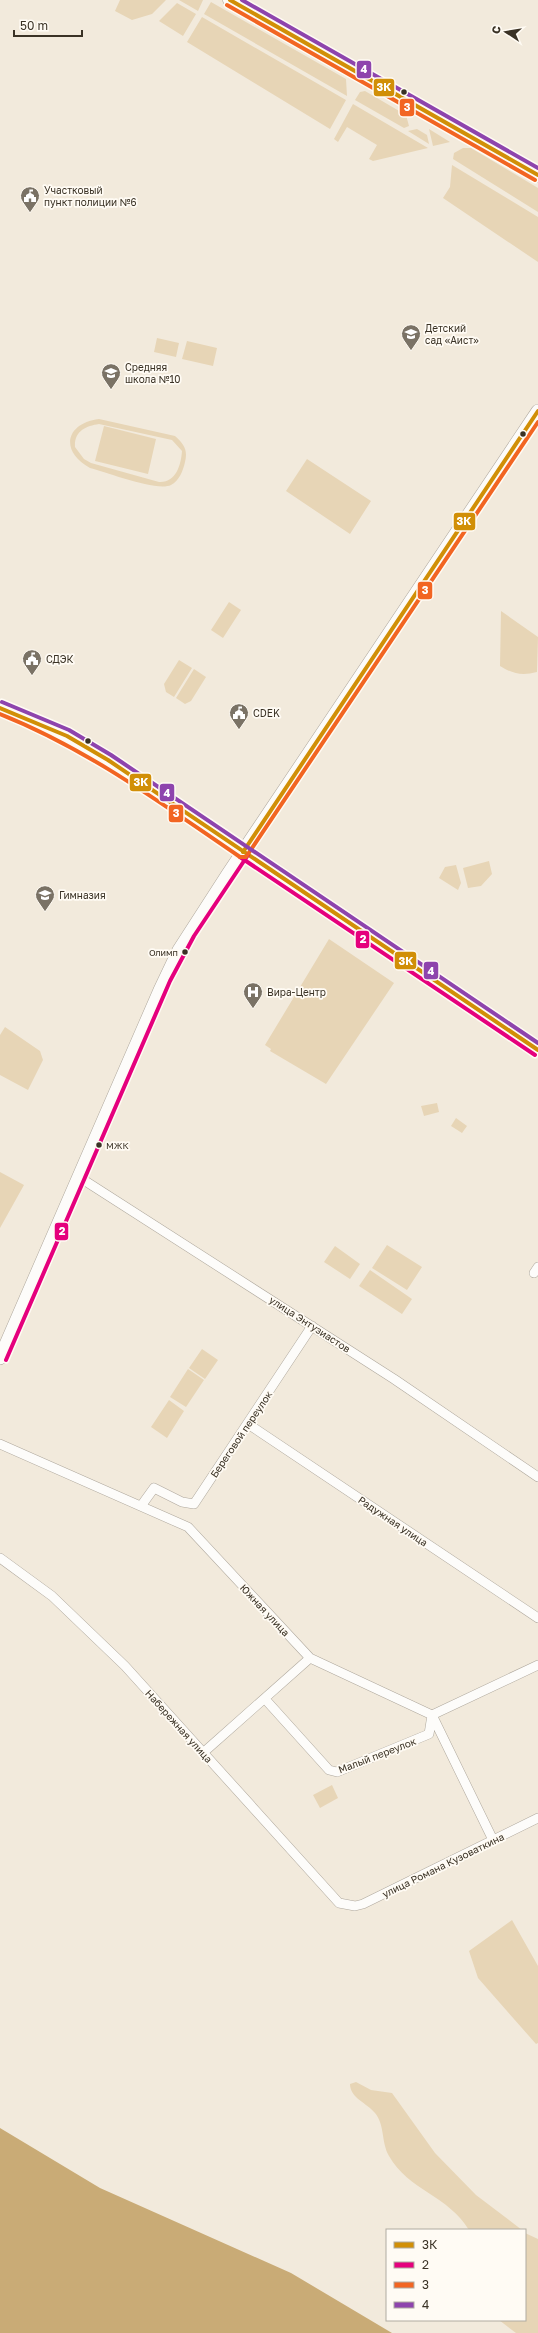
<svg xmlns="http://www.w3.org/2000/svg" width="538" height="2333" font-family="'Golos Text',sans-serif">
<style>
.green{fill:#e7d5b6;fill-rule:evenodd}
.water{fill:#c9ab76}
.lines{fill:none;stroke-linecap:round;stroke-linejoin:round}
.minor-casing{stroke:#aea79c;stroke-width:10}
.tertiary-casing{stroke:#aea79c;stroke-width:12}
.secondary-casing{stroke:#aea79c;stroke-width:14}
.primary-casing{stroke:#aea79c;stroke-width:15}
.minor{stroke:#fdfcfa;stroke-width:9}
.tertiary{stroke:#fdfcfa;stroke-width:11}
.secondary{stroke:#fdfcfa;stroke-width:13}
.primary{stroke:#fdfcfa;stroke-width:14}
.bus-1-casing{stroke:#fffbf4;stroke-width:7}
.bus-2-casing{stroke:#fffbf4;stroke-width:7}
.bus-3-casing{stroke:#fffbf4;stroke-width:7}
.bus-4-casing{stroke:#fffbf4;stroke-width:7}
.bus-1{stroke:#d18f07;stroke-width:4}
.bus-2{stroke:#e5007d;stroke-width:4}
.bus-3{stroke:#f26522;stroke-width:4}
.bus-4{stroke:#8e44ad;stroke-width:4}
.bus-dot{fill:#3a3225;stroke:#fffbf4;stroke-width:1.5}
.labels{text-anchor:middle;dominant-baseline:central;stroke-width:3.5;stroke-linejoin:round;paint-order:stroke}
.bus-label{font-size:9px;fill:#3a3225;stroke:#fffbf4;text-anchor:end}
.poi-label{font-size:10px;fill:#3a3225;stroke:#fffbf4;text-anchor:start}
.street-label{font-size:10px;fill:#3a3225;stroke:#fffbf4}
.line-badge{stroke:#fffbf4;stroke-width:1.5}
.badge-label{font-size:11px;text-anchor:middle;font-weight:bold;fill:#fff}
</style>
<rect width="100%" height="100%" fill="#f2eadc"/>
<path class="green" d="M120,0H166L152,14L132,20L115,11Z
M179,0H203L198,11Z
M211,2L346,79L347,96L204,14Z
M177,3L196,14L183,36L159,21Z
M202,17L346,100L330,129L187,42Z
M365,91L406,115L409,126L404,128L355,100L360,92Z
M353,104L428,148L373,161L369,159L377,145L347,127L338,142L334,139Z
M417,129L427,135L429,144L408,131Z
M429,129L450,142L433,146Z
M463,148H471L538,188V212L453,159L454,153Z
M452,165L538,217V262L443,198L450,187Z
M157,338L179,343L176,357L154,352Z
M187,341L217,348L213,366L182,359Z
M99,419L175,436C184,444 188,450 185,462C183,471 179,481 171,485C157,492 106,472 90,468C59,451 66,423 99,419ZM99,424L172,440L182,451C181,465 176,483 159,482L91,463L84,459L75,447C74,431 86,426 99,424Z
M104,426L156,439L148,474L95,461Z
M307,459L371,501L350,534L286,491Z
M229,602L241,610L223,638L211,630Z
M501,611L538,637L537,672C522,676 513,674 500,666Z
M179,660L192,668L174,697L166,692L164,684Z
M194,669L206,677L191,701L185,704L176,698Z
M489,861L492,874L481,886L468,888L463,868Z
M456,865L461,883L458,890L439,878L445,867Z
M329,939L394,983L326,1084L270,1051L271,1049L265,1045Z
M5,1027L40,1051L43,1060L28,1090L0,1075V1035Z
M437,1103L439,1112L424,1116L421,1106Z
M456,1118L467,1126L462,1133L451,1126Z
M0,1172L24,1185L0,1228Z
M387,1245L422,1267L407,1290L372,1268Z
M335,1246L360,1264L350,1279L324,1262Z
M370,1270L412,1299L402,1314L359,1286Z
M202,1349L218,1360L205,1379L189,1368Z
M188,1369L204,1380L186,1407L170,1397Z
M169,1400L184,1411L167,1438L151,1427Z
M332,1785L338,1798L320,1808L313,1795Z
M512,1920L538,1966V2043L536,2044L478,1978L469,1951Z
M356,2082L371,2090L392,2093L435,2153L476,2195L522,2230H469C449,2196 408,2190 389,2156C381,2142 385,2125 375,2113C367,2103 350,2098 350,2084Z
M525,2233L538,2239V2333H516L499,2320H525Z"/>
<path class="water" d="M0,2128L100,2188L291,2273L392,2333H0Z"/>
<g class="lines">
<g class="minor-casing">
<path id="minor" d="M79,1177L394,1379L538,1477
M534,1273L538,1267
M248,1424L538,1618
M0,1444L188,1527L310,1658L432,1715L538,1665
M141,1506L154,1488L182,1502L194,1504L312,1326
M0,1558L52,1596L125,1666L339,1903L355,1906L363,1904L538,1818
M265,1699L329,1770L337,1772L429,1734L432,1715
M432,1715L493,1840
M204,1752L310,1658"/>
</g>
<g class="tertiary-casing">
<path id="tertiary" d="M243,852L538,1050"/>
</g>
<g class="secondary-casing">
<path id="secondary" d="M0,708C90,739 165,799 243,852
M0,1358L160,990L179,950L228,874L538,411"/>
</g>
<g class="primary-casing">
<path id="primary" d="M230,0L538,175"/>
</g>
<use href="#minor" class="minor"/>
<use href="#tertiary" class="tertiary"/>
<use href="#secondary" class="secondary"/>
<use href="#primary" class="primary"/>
<g class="bus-1-casing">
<path id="bus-1" d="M230,0L538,175
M0,708L67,736L108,760L538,1050
M243,852L538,411"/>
</g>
<g class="bus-2-casing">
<path id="bus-2" d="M240,857L535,1055
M6,1360L170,981L194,936L248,855"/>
</g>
<g class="bus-3-casing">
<path id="bus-3" d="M227,5L535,180
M0,714C88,749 162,804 240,857H246L538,422"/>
</g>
<g class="bus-4-casing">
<path id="bus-4" d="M242,0L538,168
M2,702L69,730L111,755L538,1043"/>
</g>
<use href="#bus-1" class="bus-1"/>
<use href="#bus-2" class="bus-2"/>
<use href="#bus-3" class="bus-3"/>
<use href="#bus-4" class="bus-4"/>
</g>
<defs>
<g id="civic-pin" transform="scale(1)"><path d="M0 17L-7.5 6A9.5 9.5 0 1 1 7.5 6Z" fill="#7a7265" stroke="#fffbf4"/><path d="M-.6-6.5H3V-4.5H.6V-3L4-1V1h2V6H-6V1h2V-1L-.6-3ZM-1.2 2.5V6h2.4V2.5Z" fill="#fff"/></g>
<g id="school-pin" transform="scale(1)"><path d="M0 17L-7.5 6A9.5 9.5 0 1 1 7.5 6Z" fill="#7a7265" stroke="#fffbf4"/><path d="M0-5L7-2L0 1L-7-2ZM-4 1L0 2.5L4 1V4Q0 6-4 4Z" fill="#fff"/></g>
<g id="hospital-pin" transform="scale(1)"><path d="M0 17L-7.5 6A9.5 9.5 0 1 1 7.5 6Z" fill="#7a7265" stroke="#fffbf4"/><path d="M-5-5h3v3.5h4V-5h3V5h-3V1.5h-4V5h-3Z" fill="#fff"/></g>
</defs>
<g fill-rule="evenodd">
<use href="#civic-pin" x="30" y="196"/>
<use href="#school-pin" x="411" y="334"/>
<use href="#school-pin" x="111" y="373"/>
<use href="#civic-pin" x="32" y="659"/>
<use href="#civic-pin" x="239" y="713"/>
<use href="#school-pin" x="45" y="895"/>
<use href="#hospital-pin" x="253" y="992"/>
</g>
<g class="bus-dot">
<circle cx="404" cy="92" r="3.5"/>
<circle cx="523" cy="434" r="3.5"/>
<circle cx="88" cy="741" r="3.5"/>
<circle cx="185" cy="952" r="3.5"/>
<circle cx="99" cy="1145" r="3.5"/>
</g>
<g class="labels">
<g class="bus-label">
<text x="178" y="952">Олимп</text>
<text x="106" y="1145" text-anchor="start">МЖК</text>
</g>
<g class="poi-label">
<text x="44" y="190">Участковый<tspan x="44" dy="12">пункт полиции №6</tspan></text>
<text x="425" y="328">Детский<tspan x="425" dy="12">сад «Аист»</tspan></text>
<text x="125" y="367">Средняя<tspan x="125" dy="12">школа №10</tspan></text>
<text x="46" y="659">СДЭК</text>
<text x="253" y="713">CDEK</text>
<text x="59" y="895">Гимназия</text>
<text x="267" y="992">Вира-Центр</text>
</g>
<g class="street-label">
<text transform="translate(310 1324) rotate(33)">улица Энтузиастов</text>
<text transform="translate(241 1434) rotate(-56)">Береговой переулок</text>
<text transform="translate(393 1521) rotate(34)">Радужная улица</text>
<text transform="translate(265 1610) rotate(47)">Южная улица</text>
<text transform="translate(179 1726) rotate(48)">Набережная улица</text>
<text transform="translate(377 1755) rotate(-21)">Малый переулок</text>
<text transform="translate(443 1865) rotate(-26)">улица Романа Кузоваткина</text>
</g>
</g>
<g class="line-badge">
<rect x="356" y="60" width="16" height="19" rx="4" fill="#8e44ad"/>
<rect x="373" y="78" width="22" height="19" rx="4" fill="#d18f07"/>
<rect x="399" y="98" width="16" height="19" rx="4" fill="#f26522"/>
<rect x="453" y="512" width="23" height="19" rx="4" fill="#d18f07"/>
<rect x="417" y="581" width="16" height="19" rx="4" fill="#f26522"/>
<rect x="129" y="773" width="23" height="19" rx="4" fill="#d18f07"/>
<rect x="159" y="783" width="16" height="19" rx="4" fill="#8e44ad"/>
<rect x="168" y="804" width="16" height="19" rx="4" fill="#f26522"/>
<rect x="355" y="930" width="15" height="19" rx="4" fill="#e5007d"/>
<rect x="394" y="951" width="23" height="19" rx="4" fill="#d18f07"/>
<rect x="423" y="961" width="16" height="19" rx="4" fill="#8e44ad"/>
<rect x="54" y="1222" width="15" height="19" rx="4" fill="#e5007d"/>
</g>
<g class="badge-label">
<text x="364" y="73">4</text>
<text x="384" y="91">3К</text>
<text x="407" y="111">3</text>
<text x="464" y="525">3К</text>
<text x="425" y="594">3</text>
<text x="141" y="786">3К</text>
<text x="167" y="797">4</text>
<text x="176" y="817">3</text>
<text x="363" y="943">2</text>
<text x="406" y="965">3К</text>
<text x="431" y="975">4</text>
<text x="62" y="1235">2</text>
</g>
<rect x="386" y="2229" width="140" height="92" fill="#fffbf4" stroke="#b0aba1"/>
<rect x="394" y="2242" width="20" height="6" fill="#d18f07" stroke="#b0aba1"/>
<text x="422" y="2249" font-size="12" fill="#3a3225">3К</text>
<rect x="394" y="2262" width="20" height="6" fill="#e5007d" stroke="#b0aba1"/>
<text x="422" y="2269" font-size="12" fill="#3a3225">2</text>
<rect x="394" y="2282" width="20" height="6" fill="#f26522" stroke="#b0aba1"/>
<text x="422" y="2289" font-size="12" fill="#3a3225">3</text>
<rect x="394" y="2302" width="20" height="6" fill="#8e44ad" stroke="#b0aba1"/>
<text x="422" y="2309" font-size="12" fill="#3a3225">4</text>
<g transform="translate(506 32) rotate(282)" stroke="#fffbf4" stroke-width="3" paint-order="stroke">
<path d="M0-3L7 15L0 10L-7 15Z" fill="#3a3225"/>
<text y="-6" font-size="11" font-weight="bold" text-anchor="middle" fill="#3a3225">С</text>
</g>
<path d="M14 30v6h68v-6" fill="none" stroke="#3a3225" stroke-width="2"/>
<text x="20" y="30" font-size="12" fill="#3a3225" stroke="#fffbf4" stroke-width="3" paint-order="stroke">50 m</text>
</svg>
